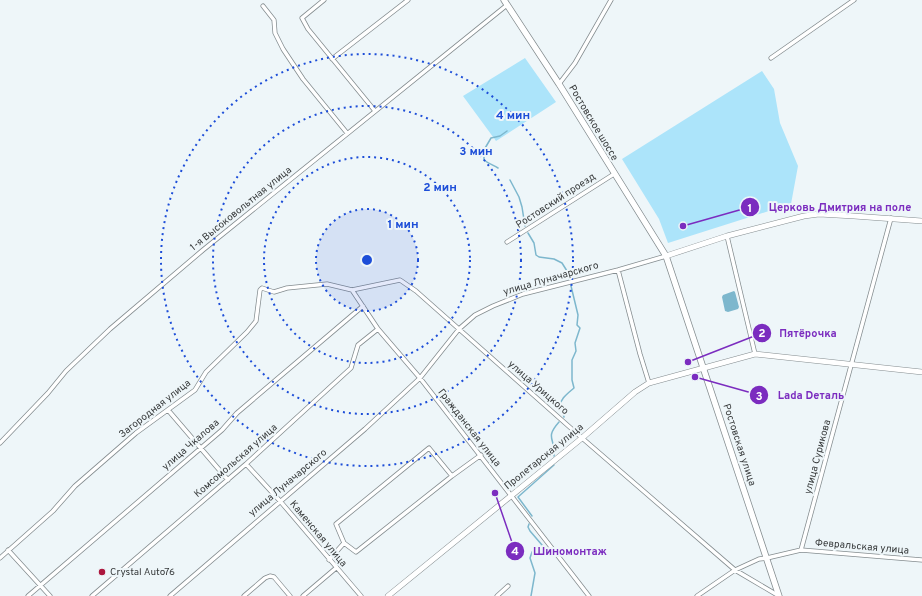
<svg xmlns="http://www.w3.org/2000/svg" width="922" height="596" font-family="Overpass,sans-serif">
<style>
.green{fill:#ace4fa}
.water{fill:#7db7cd}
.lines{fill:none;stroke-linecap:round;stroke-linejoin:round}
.stream{stroke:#7db7cd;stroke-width:1.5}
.street-casing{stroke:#848c8f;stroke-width:5}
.secondary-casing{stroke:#848c8f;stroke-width:6}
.primary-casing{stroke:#848c8f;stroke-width:7}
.street{stroke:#fff;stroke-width:3.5}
.secondary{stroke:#fff;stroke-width:5}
.primary{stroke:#fff;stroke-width:5.5}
.ring{fill:none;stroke:#1d4ed8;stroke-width:2;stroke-dasharray:2 4}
.poi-dot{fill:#ac173e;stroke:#eef6f9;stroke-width:1.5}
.labels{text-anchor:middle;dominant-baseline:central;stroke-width:4;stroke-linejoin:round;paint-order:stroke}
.street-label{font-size:10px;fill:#373a3b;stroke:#eef6f9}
.poi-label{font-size:10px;fill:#373a3b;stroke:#eef6f9;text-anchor:start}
.centre{fill:#1d4ed8;stroke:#eef6f9;stroke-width:2}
.ring-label{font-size:12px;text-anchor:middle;font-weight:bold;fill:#1d4ed8;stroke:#eef6f9;stroke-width:4;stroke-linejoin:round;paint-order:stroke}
.leader{fill:none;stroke:#7b2cbf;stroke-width:1.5}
.callout-dot{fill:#7b2cbf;stroke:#eef6f9;stroke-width:1.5}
.mark-label{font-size:12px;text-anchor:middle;font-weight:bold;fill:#fff}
.callout-label{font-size:11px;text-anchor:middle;font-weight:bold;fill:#7b2cbf;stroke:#eef6f9;stroke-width:4;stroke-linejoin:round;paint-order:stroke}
</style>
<rect width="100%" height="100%" fill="#eef6f9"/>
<path class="green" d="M525,58L556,102L496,141L463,96Z
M762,71L774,89L780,123L798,166L791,204L668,243L659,219L622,159Z"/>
<path class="water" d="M734,291L735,292L739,307L738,309L728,312L725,311L722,297L723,295Z"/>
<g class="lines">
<path class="stream" d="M498,168C493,165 489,164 484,160V150L491,138L500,136L507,131
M510,180L519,197L522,207L525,226
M528,233L534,243L536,255L539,257L554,259L562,263L567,271L569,279
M564,417L563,413L559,408C560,399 567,394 574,388L572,380V360L576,351L575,343L580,328L577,325L578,315L571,286
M554,456C556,438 544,439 559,422
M532,516L518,497L554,465
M529,524L528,527L530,531L542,545L540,548L532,552L530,558L535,573L531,596"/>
<g class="street-casing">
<path id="street" d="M324,0L302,18L308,29L375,111
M263,6L274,20L275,33L283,49L303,79L347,133
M771,58L854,0
M332,59L408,0
M559,84L575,63L611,0
M727,236L755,354
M507,242L614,174
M618,270L640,354L649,383
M352,290L378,329L420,378L589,596
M168,410L228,480
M0,443L48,393L66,371L110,329L203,250L507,5
M246,464L280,501L361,596
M452,476L429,448L336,524L344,543L356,552L452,476L481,455
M8,550L50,596
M801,550L922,560
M0,558L53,511L75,486L136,433L195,390L206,372L247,332L256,321L260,290L262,288L274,292L287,288L327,284L352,290L400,280L416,291L582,438L735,570L779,596
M329,560L344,543
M28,596L222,430L237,413L363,306
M92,596L246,464L351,368L358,345L378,329
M170,596L365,429L420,378L459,329L475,315L493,306L523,294L618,270L666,256
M244,596L265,578L270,576L274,577L290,596
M303,596L336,568
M497,596L508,586
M697,596L735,570L759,559L767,558L801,550L891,218"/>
</g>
<g class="secondary-casing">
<path id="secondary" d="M666,256L727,236L804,216L819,214L854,216L922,221
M388,596L582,438L635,392L649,383L755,354L922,372"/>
</g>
<g class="primary-casing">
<path id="primary" d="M504,0L559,84L666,256L779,596"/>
</g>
<use href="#street" class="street"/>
<use href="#secondary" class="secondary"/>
<use href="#primary" class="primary"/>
</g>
<circle cx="367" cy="260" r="51" fill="#1d4ed8" fill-opacity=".12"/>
<g class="ring">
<circle cx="367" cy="260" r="51"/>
<circle cx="367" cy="260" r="103"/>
<circle cx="367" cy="260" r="154"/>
<circle cx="367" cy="260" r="206"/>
</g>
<circle class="poi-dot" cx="102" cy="572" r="4"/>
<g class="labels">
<g class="street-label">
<text transform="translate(593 123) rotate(59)">Ростовское шоссе</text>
<text transform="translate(556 201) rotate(-33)">Ростовский проезд</text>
<text transform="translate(241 209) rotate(-39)">1-я Высоковольтная улица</text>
<text transform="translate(551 279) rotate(-16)">улица Луначарского</text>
<text transform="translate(538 388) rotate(41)">улица Урицкого</text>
<text transform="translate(155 409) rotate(-38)">Загородная улица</text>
<text transform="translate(469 428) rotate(52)">Гражданская улица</text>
<text transform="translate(191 445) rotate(-41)">улица Чкалова</text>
<text transform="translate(739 445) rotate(72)">Ростовская улица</text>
<text transform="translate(544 457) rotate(-39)">Пролетарская улица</text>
<text transform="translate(818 457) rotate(-75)">улица Сурикова</text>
<text transform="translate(236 461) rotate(-41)">Комсомольская улица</text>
<text transform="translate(288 483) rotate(-40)">улица Луначарского</text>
<text transform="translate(318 534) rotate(50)">Каменская улица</text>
<text transform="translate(862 547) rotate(5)">Февральская улица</text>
</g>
<g class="poi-label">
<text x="110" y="572">Crystal Auto76</text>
</g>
</g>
<circle cx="367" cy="260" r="6" class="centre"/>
<g class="ring-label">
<text x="513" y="119">4 мин</text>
<text x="476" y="155">3 мин</text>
<text x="440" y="191">2 мин</text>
<text x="403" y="228">1 мин</text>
</g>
<path class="leader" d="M683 226L750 207M688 362L762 333M695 377L759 395M495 493L515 551"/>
<g class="callout-dot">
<circle cx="683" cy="226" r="4"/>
<circle cx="688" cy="362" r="4"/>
<circle cx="695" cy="377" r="4"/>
<circle cx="495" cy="493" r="4"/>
<circle cx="750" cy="207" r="10"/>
<circle cx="762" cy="333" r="10"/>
<circle cx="759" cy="395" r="10"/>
<circle cx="515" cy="551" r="10"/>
</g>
<g class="mark-label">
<text x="750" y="212">1</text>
<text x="762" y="337">2</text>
<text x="759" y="400">3</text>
<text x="515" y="555">4</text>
</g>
<g class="callout-label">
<text x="840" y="211">Церковь Дмитрия на поле</text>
<text x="808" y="337">Пятёрочка</text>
<text x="811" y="399">Lada Dеталь</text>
<text x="570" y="555">Шиномонтаж</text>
</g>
</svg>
